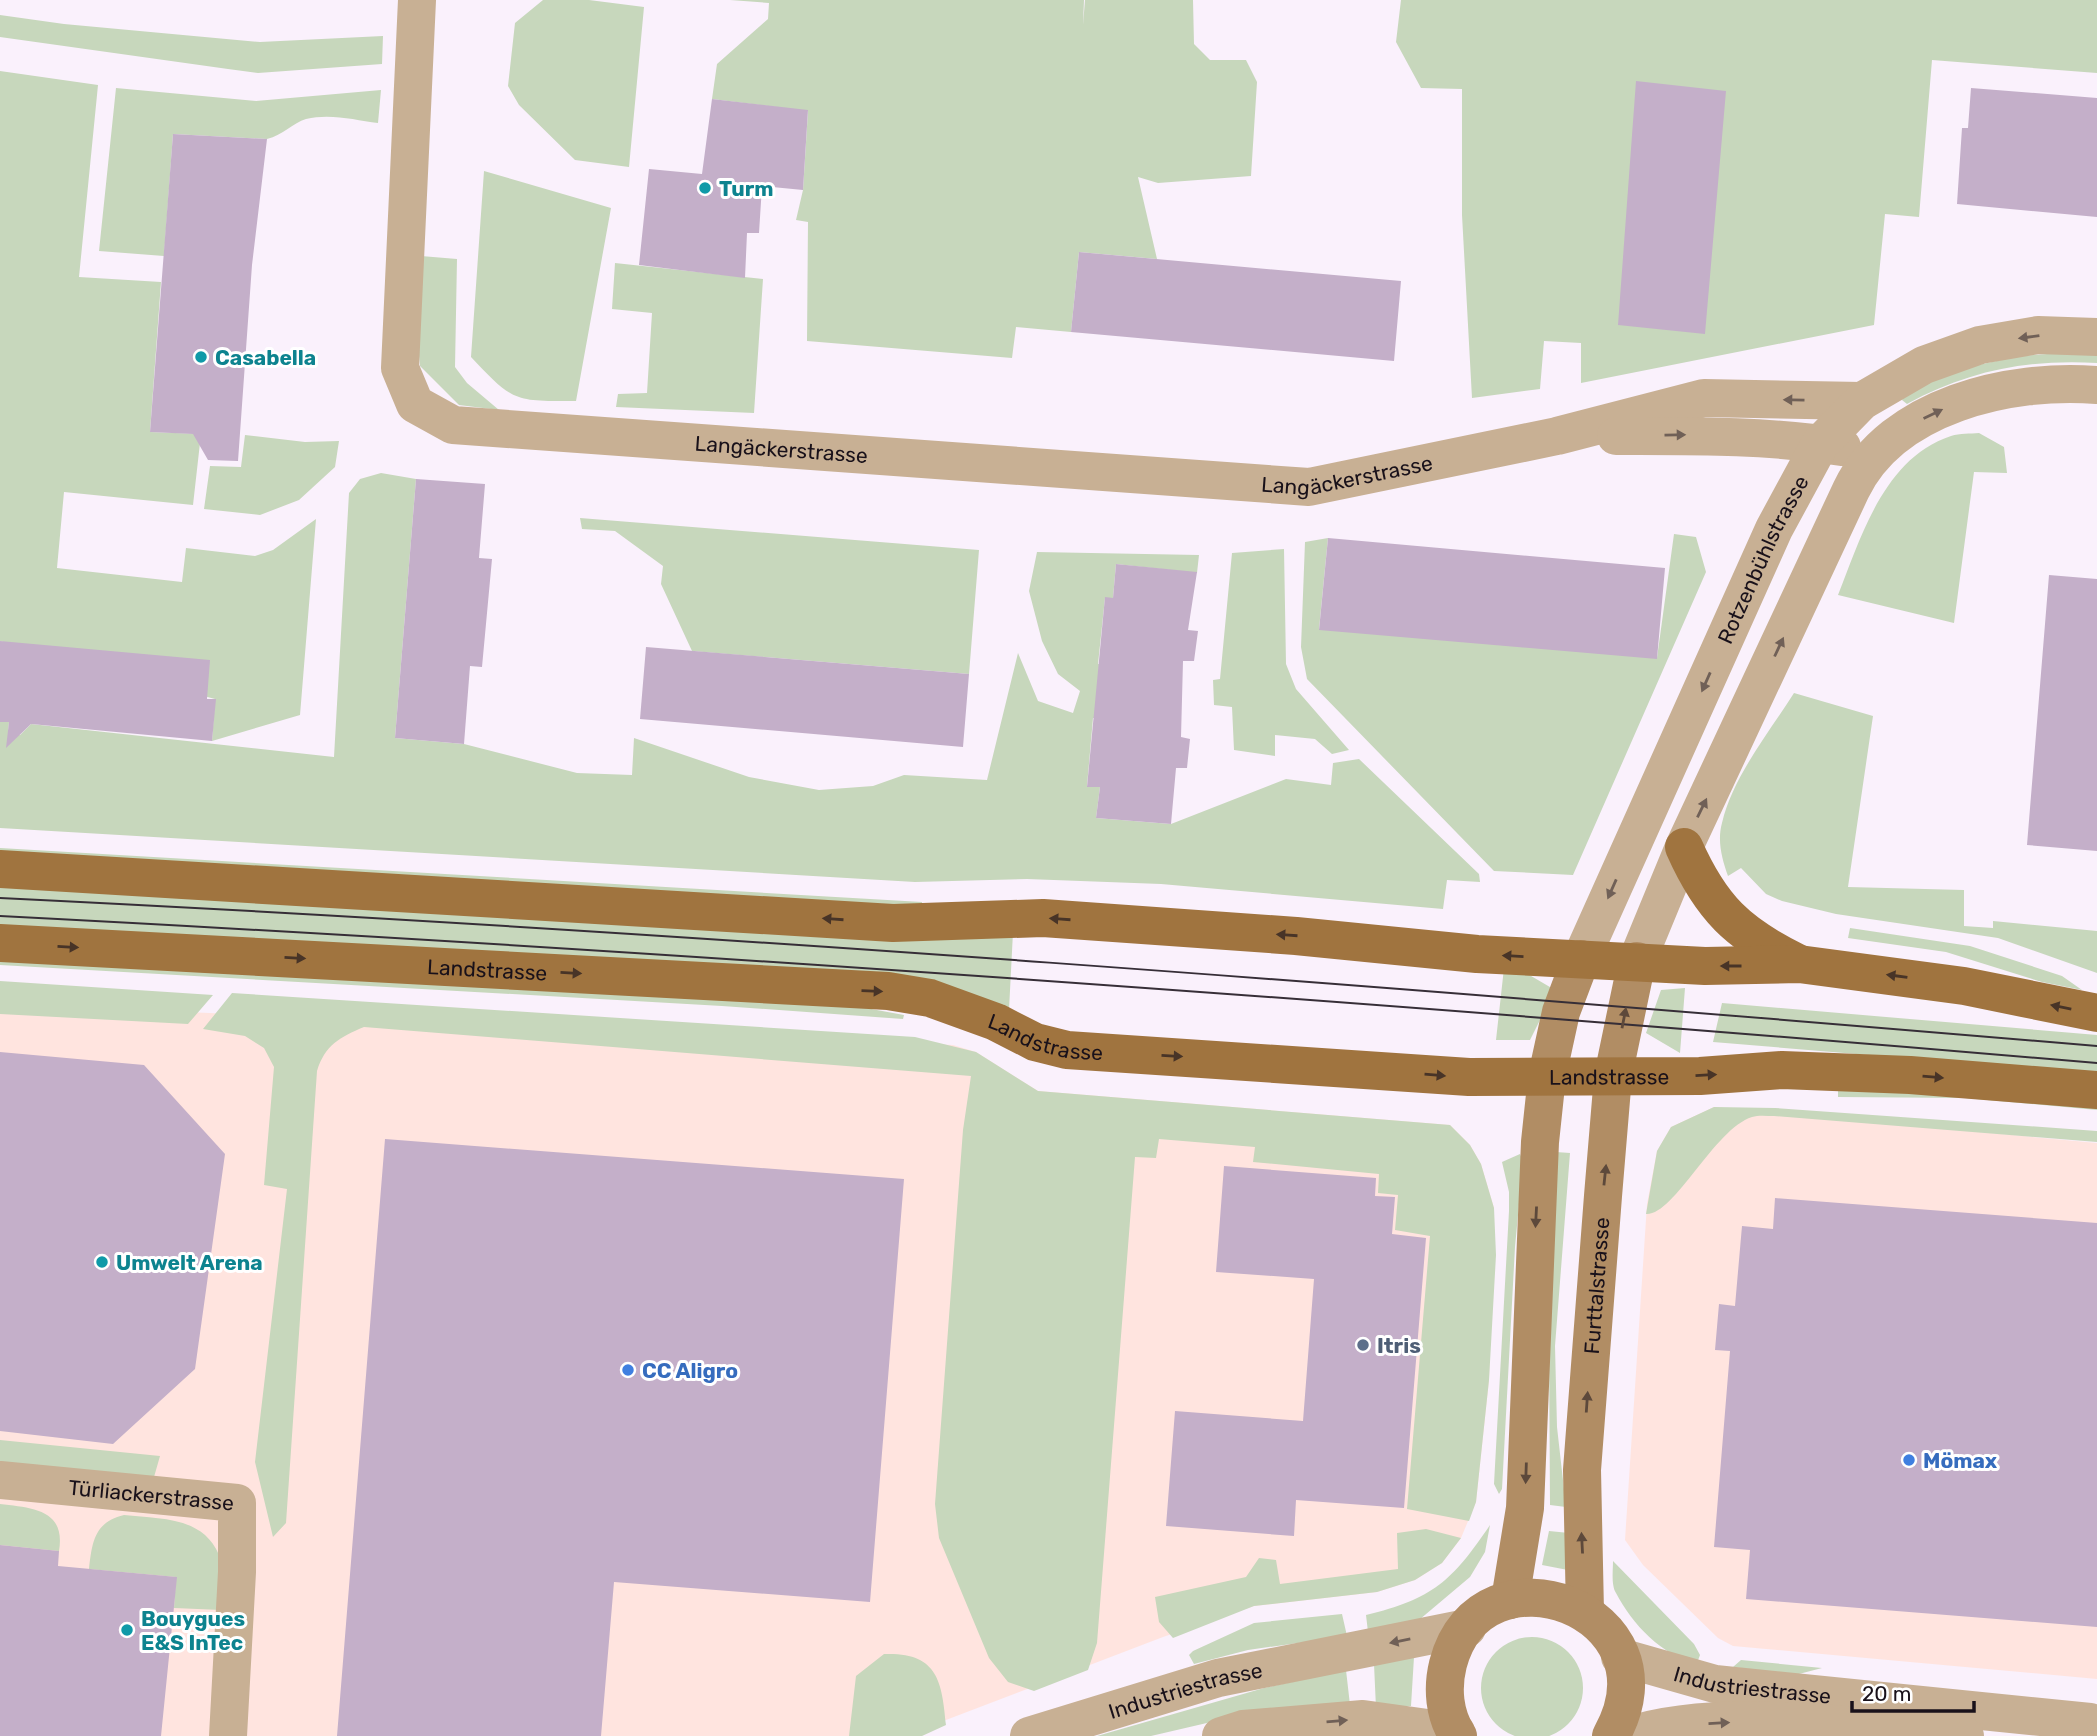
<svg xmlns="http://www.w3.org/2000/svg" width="2097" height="1736" font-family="Rubik,sans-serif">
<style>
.commercial{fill:#ffe4df}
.green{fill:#c7d7bc}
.building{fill:#c4afc9}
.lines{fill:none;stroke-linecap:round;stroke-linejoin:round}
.street{stroke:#c8b094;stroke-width:38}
.secondary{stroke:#b18d64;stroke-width:38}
.primary{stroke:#a0743f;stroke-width:38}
.tram{stroke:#362e37;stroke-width:2}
.oneway{fill:#706057}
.oneway2{fill:#483427}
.oneway3{fill:#5d493b}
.culture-dot{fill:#0f9aa8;stroke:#fff;stroke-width:2.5}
.service-dot{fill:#5c6f8a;stroke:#fff;stroke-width:2.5}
.shop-dot{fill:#3f7fe0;stroke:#fff;stroke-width:2.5}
.labels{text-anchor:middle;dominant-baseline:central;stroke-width:6;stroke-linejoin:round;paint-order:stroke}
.culture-label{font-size:21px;font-weight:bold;fill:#0d838f;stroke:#fff;text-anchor:start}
.street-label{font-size:21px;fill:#19111a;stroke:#fff}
.service-label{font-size:21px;font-weight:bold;fill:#4e5e75;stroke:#fff;text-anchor:start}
.shop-label{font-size:21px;font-weight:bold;fill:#366cbe;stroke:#fff;text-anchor:start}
</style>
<rect width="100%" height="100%" fill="#faf1fc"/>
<path class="commercial" d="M0,1004L953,1045L976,1052L1038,1091L1450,1125L1470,1145L1481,1164L1494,1208L1489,1380L1476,1502L1461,1538L1442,1563L1415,1580L1377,1592L1254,1606L1163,1637L904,1736H0Z
M1714,1107L2097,1143V1679L1733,1646L1718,1638L1643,1565L1625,1540L1647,1204L1657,1151L1671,1127Z"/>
<path class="green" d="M543,0H589L644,7L629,167L575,160L519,105L508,86L515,23Z
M730,0H1084L1083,25L1085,0H1193L1194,44L1210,60H1246L1257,82L1251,176L1158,183L1138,177L1157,259L1079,252L1071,332L1016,327L1012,358L807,341L808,222L796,220L803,190L808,111L712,99L717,64L768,19L769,3Z
M1401,0H2097V73L1932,60L1919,217L1885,214L1874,325L1581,383V343L1544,341L1540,389L1472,398L1462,215V89L1421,88L1396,42Z
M0,15L64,24L260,42L383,36L382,64L258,73L228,69L0,37Z
M0,71L98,85L79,277L161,282L150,432L201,434L193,505L64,492L57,568L182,582L186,548L255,556L273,550L316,519L300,715L212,741L215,699L0,641Z
M116,88L256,101L381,90L378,123C355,120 330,113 306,119C293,123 283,135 267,139L173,134L164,256L99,251Z
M484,171L611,208L576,401C515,401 514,403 471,357Z
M421,256L457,259L455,367L467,383L499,410L459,405L420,366L416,326Z
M615,263L763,279L754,413L616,407L618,394L647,393L652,313L612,309Z
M2062,353L2097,354V363C2027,359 1968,371 1907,404L1902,400L1903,397L1951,371L2019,356Z
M1979,433L2004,447L2007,473L1974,472L1954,623L1838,595C1861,537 1884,458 1951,436C1960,433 1970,434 1979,433Z
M245,435L305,442L339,441L335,467L299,500L260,515L204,509L210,466L241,467Z
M381,473L416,479L395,738L464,744L577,773L632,775L634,738L749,777L819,790L873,786L904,775L987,780L1018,653L1038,701L1073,713L1080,691L1058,674L1042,641L1029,591L1037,552L1199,555L1197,573L1116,564L1113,598H1105L1098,664L1110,665L1104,719L1093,718L1087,786L1100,787L1096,818L1171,824L1286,779L1331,785L1333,763L1359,759L1479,874L1480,882L1447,880L1443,909L1161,884L1027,879L915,882L0,828V722H9L8,734L20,735L31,724L334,757L349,493L360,479Z
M580,518L979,550L969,674L692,651L661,584L663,566L615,531L582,529Z
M1674,534L1696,537L1706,572L1573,875L1494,871L1307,679L1301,647L1305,542L1328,538L1319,629L1657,658Z
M1284,549L1286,664L1296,689L1349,750L1332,754L1315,739L1275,735V756L1234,750L1232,707L1214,705L1213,680L1220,679L1232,553Z
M1794,693L1873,716L1848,887L1964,890V926L1993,928V921L2097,931V973L1998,938L1836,914L1782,901L1766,894L1741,868L1728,876C1722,859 1717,841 1722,823C1733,776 1769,733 1794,693Z
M0,848L922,902V906L0,857Z
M0,885L1013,932L1009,1010L0,927Z
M1850,928L1970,946L2062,976L2082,990L2042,982L1946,952L1848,938Z
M0,956L844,1004L904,1015L903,1019L722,1006L0,965Z
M1504,968L1526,973L1555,990L1530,1040H1496Z
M0,981L213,995L188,1024L0,1014Z
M1685,988L1680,1053L1646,1033L1661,990Z
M232,993L915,1037L976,1052L1038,1091L1450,1125L1470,1145L1481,1164L1494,1208L1496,1255L1489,1380L1476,1502L1469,1521L1407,1509L1430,1236L1395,1230L1398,1195L1378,1193L1379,1174L1253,1162L1255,1147L1159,1139L1156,1158L1135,1157L1097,1643L1088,1670L1034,1691L1008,1682L989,1658L939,1538L935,1504L963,1130L971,1076L364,1027C340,1037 325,1045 317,1071L286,1523L273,1537L255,1462L287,1189L264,1185L274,1067L264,1048L245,1036L203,1029Z
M1722,1003L2097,1035V1074L1713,1042Z
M1838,1088L2097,1100V1110L1965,1098L1838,1097Z
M1714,1107L1775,1108L2097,1131V1142L1774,1116C1767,1116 1758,1115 1752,1117C1714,1129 1674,1216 1646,1214L1657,1151L1671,1127Z
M1556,1152L1570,1153L1555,1346L1557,1427L1566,1507L1550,1505L1549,1346Z
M1520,1154L1523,1161L1515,1247L1502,1489L1499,1494L1494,1484L1509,1211V1192L1502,1162Z
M0,1440L160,1456L154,1477L0,1464Z
M0,1504C32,1508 66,1509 59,1551L0,1545Z
M124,1515C159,1519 203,1516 219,1555C225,1570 221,1594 221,1610L174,1608L176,1577L89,1569C92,1543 94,1522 124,1515Z
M1490,1525L1485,1552L1470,1577L1419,1620L1368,1632L1366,1615C1433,1599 1452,1581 1490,1525Z
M1426,1529L1461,1538L1442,1563L1415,1580L1377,1592L1254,1606L1173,1638L1159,1622L1155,1597L1246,1577L1259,1558L1276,1560L1280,1584L1398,1569L1397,1533Z
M1549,1531L1569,1533L1573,1571L1542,1565Z
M1613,1561L1694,1644L1700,1655L1697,1663C1662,1656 1632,1624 1616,1593C1611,1585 1613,1570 1613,1561Z
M1342,1614L1347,1636L1248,1650L1194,1664L1189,1655L1193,1651L1254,1623Z
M1481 1688a51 51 0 1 1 102 0a51 51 0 1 1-102 0Z
M884,1654C937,1652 942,1680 946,1725L922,1736H849L856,1676Z
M1414,1657L1411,1706L1376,1708L1374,1664Z
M1741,1660L1822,1668L1795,1675L1733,1667Z
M1346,1670L1350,1705L1224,1719L1151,1736H1097L1264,1688Z"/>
<path class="building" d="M1636,81L1726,91L1705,334L1618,325Z
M1971,88L2097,98V217L1957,204L1962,128H1968Z
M712,99L808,110L803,190L762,186L759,233H747L745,278L639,265L649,169L702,174Z
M173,134L267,139L252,265L238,461L208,460L193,434L150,432Z
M1079,252L1401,281L1394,361L1071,332Z
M416,479L485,484L479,558L492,559L482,667L470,666L464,744L395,738Z
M1328,538L1665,568L1657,659L1319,630Z
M1116,564L1197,572L1188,630L1198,631L1194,661H1183L1181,737L1190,739L1187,768H1176L1171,824L1096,818L1100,787H1087L1105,597L1113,598Z
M2049,575L2097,579V851L2027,845Z
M0,641L210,660L207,699H216L212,741L31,724L6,748L9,722H0Z
M646,647L969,674L963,747L640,719Z
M0,1052L144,1065L225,1154L195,1369L113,1444L0,1431Z
M385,1139L904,1179L870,1602L614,1582L601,1736H337Z
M1224,1166L1376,1178L1375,1196L1395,1197L1392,1234L1426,1238L1404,1508L1296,1500L1294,1536L1166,1526L1175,1411L1303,1421L1314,1279L1216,1272Z
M1775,1198L2097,1223V1627L1746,1599L1750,1550L1714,1547L1730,1351L1715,1350L1719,1304L1735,1306L1742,1226L1773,1229Z
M0,1545L59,1551L58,1566L177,1577L161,1736H0Z"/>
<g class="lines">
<g class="street">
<path id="s1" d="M417,0L400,368L415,404L453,425L1309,487L1557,436L1704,398L1862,401"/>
<path d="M1616,436C1692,436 1766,435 1842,447"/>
<path id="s2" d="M1581,959L1774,529L1820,444L1862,401L1924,365L1980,345L2038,335L2097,337"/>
<path d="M1637,961L1684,847L1851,490C1892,405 2010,378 2097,385"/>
<path id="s3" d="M0,1480L237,1503V1572L228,1736"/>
<path id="s4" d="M1620,1657L1715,1684L2090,1722L2097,1725"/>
<path id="s5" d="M1029,1736L1218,1678L1467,1628"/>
<path d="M1221,1736L1243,1729L1363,1719L1456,1732"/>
<path d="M1628,1736C1719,1705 1868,1728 1965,1736"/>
</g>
<g class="secondary">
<path d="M1510,1600L1525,1508L1540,1142L1547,1076L1561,1012L1581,959"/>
<path id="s6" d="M1585,1612L1582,1470L1603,1196L1613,1076L1637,961"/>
<path d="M1458,1736C1444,1715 1442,1688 1448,1664C1481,1537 1682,1610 1611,1736"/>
</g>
<g class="primary">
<path d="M1684,847C1711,908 1738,934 1798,963"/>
<path d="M0,869L893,923L1043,918L1296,936L1477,954L1705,966L1799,964L1964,986L2097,1013"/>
<path id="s7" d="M0,943L888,991L930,998L996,1022L1035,1042L1067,1050L1469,1077L1700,1076L1782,1070L1910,1075L2097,1090"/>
</g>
<path class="tram" d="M0,898C700,932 1399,987 2097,1046
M0,916C700,952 1399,1004 2097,1063"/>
</g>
<defs><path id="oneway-solid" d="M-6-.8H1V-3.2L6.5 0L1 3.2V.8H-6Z" transform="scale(1.75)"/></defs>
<g class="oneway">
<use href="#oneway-solid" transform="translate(2029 337) rotate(172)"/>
<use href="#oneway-solid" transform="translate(1794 400) rotate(-179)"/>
<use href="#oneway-solid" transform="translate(1933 414) rotate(-26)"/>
<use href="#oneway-solid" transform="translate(1675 435) rotate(-1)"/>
<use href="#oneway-solid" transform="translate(1779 647) rotate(-65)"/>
<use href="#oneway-solid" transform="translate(1706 682) rotate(114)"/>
<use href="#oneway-solid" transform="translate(1702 808) rotate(-64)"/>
<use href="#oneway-solid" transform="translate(1612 889) rotate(114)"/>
<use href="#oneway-solid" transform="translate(1400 1641) rotate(169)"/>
<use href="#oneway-solid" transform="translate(1337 1721) rotate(-5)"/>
<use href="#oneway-solid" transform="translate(1719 1723) rotate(-3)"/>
</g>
<g class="oneway2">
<use href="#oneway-solid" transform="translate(833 919) rotate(-176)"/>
<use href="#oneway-solid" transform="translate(1060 919) rotate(-176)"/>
<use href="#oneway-solid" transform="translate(1287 935) rotate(-176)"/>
<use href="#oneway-solid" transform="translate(68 947) rotate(3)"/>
<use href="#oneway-solid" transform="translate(1513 956) rotate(-177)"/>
<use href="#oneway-solid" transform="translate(295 958) rotate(3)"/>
<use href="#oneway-solid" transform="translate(1731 966) rotate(180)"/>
<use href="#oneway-solid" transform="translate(571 973) rotate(3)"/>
<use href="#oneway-solid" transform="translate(1897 976) rotate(-172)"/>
<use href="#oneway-solid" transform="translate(872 991) rotate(2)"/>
<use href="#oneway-solid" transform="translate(2061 1007) rotate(-169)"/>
<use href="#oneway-solid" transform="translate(1172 1056) rotate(3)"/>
<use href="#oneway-solid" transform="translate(1435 1075) rotate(5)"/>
<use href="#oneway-solid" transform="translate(1706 1075) rotate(-3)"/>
<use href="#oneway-solid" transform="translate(1933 1077) rotate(5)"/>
</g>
<g class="oneway3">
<use href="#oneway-solid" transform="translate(1624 1018) rotate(-79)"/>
<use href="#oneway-solid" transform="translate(1605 1175) rotate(-84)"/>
<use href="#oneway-solid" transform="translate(1536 1217) rotate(93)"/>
<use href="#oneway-solid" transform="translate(1587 1402) rotate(-86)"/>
<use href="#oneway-solid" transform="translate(1526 1473) rotate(92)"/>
<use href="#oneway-solid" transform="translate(1582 1543) rotate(-93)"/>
</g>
<g class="culture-dot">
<circle cx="705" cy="188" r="7"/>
<circle cx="201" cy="357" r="7"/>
<circle cx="102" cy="1262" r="7"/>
<circle cx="127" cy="1630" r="7"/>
</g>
<circle class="service-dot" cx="1363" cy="1345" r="7"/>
<g class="shop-dot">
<circle cx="628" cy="1370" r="7"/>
<circle cx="1909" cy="1460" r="7"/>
</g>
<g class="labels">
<g class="culture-label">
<text x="719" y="188">Turm</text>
<text x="215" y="357">Casabella</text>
<text x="116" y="1262">Umwelt Arena</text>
<text x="141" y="1618">Bouygues<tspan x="141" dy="24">E&amp;S InTec</tspan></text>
</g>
<g class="street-label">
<text stroke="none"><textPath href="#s1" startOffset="780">Langäckerstrasse</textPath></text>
<text stroke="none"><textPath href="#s1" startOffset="1348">Langäckerstrasse</textPath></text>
<text stroke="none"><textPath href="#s2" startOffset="439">Rotzenbühlstrasse</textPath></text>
<text stroke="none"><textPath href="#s7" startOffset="488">Landstrasse</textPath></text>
<text stroke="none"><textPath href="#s7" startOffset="1055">Landstrasse</textPath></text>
<text stroke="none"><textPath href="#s7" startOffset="1622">Landstrasse</textPath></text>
<text stroke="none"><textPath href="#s6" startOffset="327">Furttalstrasse</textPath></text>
<text stroke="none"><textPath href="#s3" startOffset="152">Türliackerstrasse</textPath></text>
<text stroke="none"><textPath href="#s4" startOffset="136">Industriestrasse</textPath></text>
<text stroke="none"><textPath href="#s5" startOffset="163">Industriestrasse</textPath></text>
</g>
<g class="service-label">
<text x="1377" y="1345">Itris</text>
</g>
<g class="shop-label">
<text x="642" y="1370">CC Aligro</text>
<text x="1923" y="1460">Mömax</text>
</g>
</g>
<path d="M1852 1701v10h122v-10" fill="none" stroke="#19111a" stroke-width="3.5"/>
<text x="1862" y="1701" font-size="21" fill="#19111a" stroke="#ffffff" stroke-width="5" paint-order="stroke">20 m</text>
</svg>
